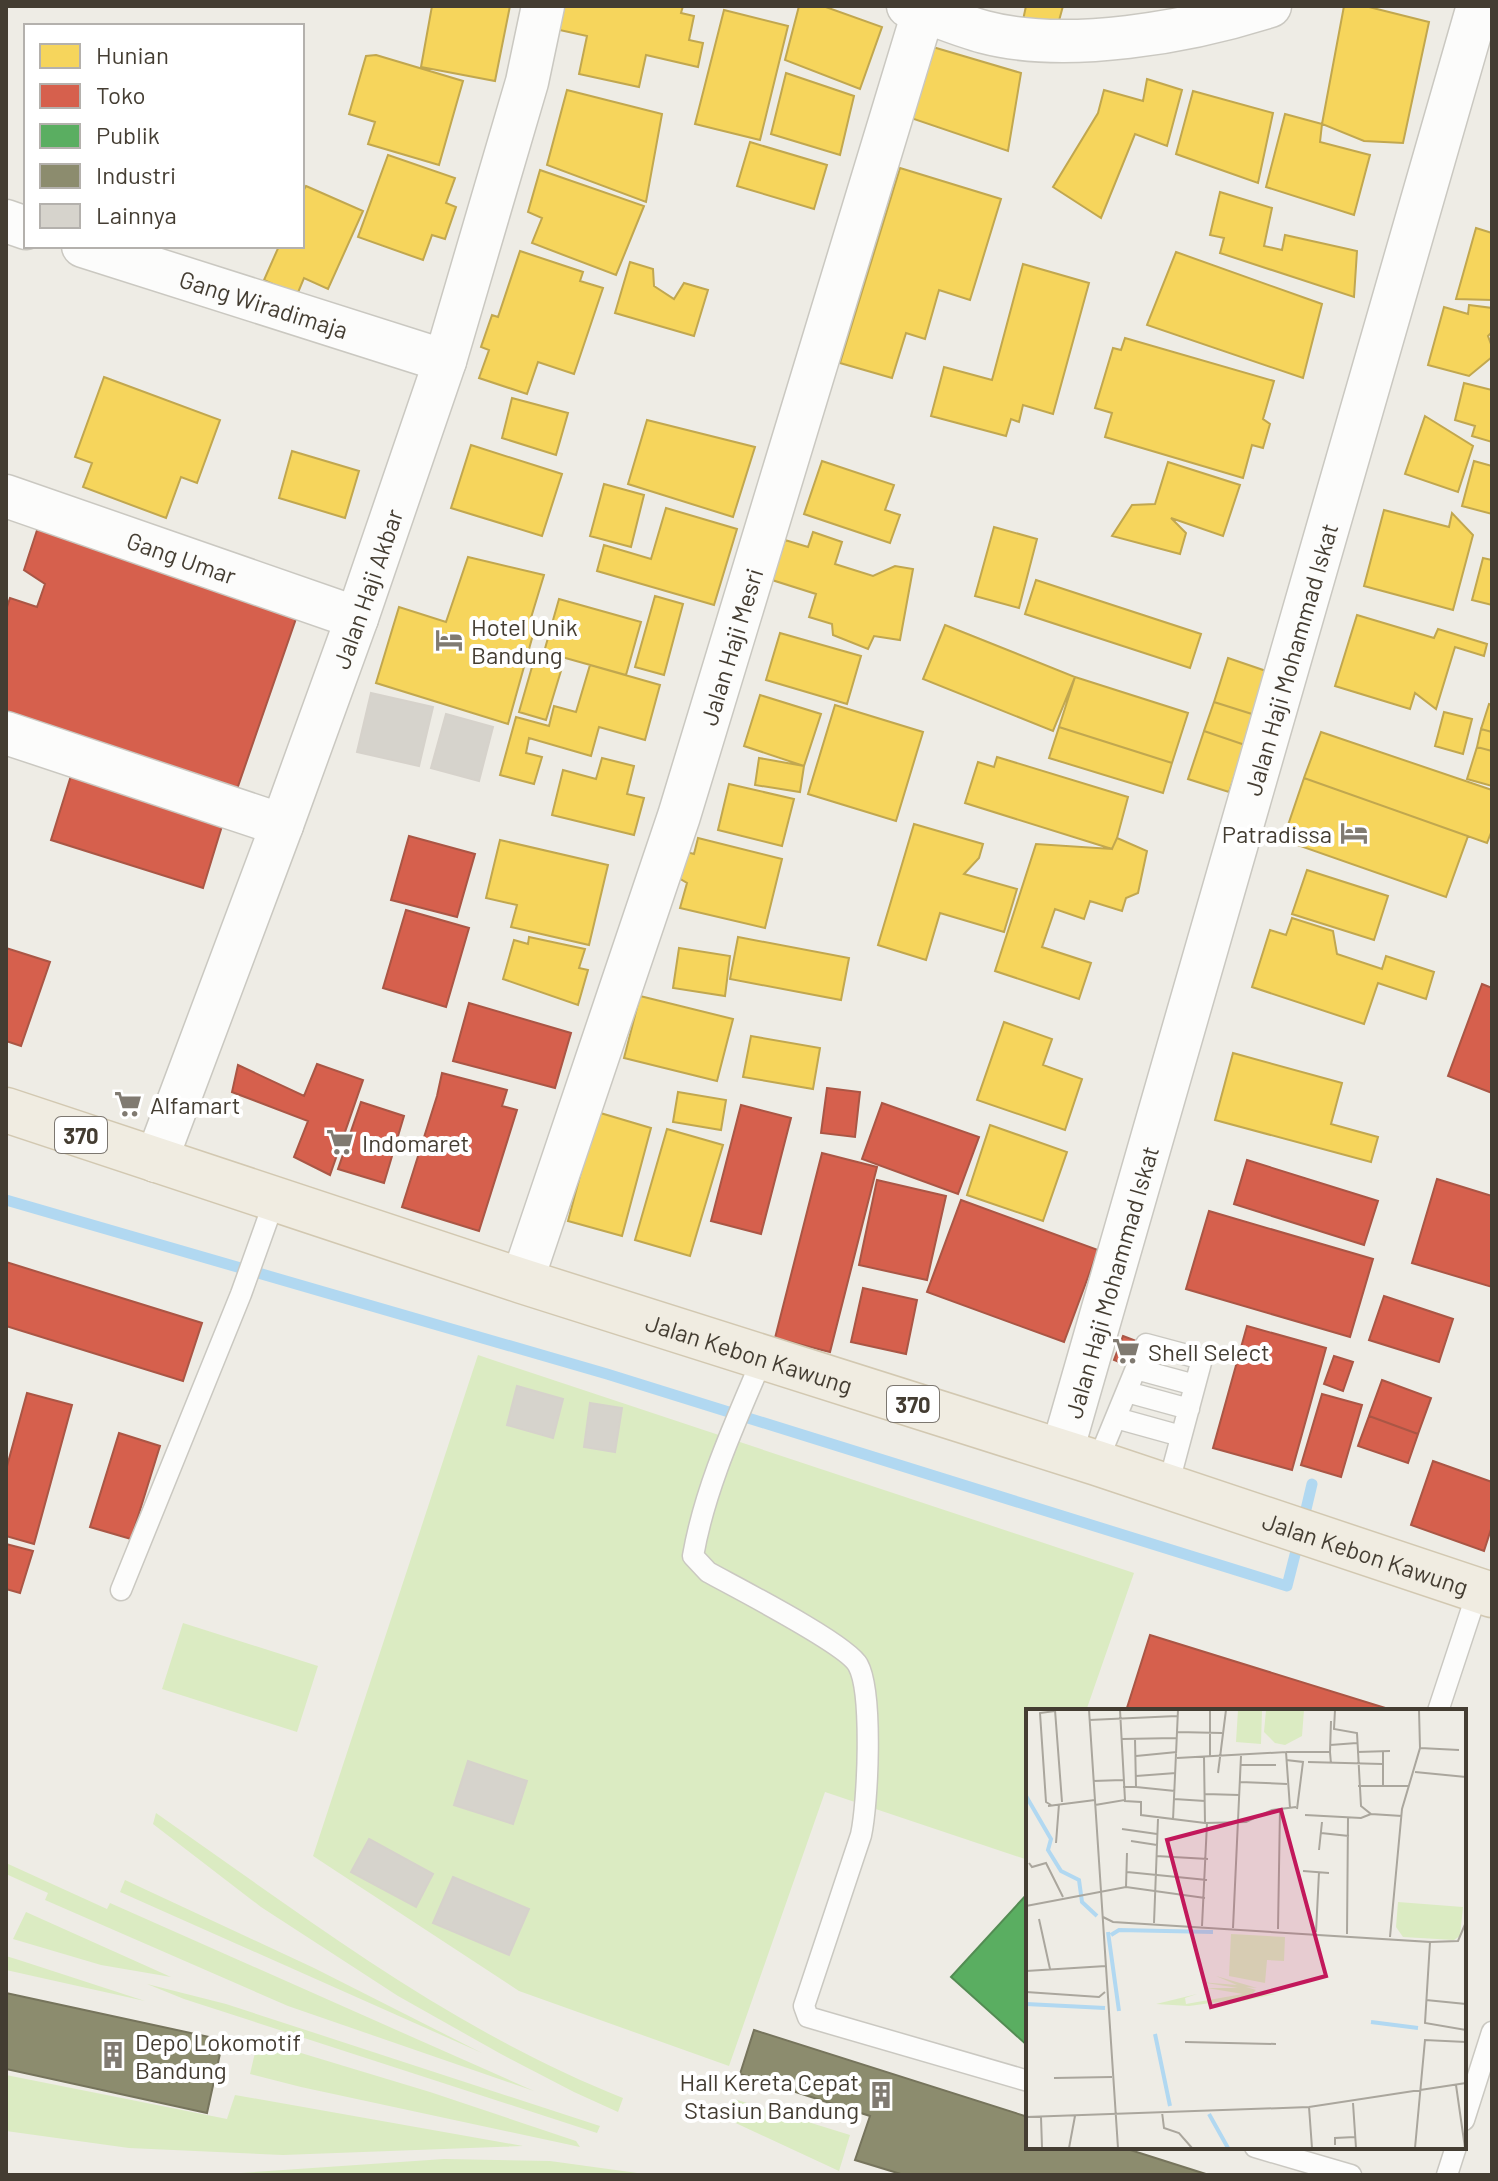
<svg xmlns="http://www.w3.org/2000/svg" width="1498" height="2181" font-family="Barlow,sans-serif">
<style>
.green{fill:#dbebc2}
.homes{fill:#f6d55c;stroke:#c1a74f;stroke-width:2}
.shops{fill:#d6604d;stroke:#aa5645;stroke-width:2}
.public{fill:#5aae61;stroke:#538c53;stroke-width:2}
.industry{fill:#8c8c6e;stroke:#76745c;stroke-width:2}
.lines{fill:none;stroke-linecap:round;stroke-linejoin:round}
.stream{stroke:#b1d8f1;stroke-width:11}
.building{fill:#d6d3cc;stroke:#d6d2cb;stroke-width:2}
.service-casing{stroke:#cac8c1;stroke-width:23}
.minor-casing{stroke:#cac8c1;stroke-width:45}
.primary-casing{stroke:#d2c8b1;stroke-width:47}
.service{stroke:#fcfcfb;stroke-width:20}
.minor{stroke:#fcfcfb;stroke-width:42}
.primary{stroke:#f0ece1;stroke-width:44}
.labels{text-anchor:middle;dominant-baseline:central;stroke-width:8;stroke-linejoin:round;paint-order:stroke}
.shield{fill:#fff;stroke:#7c7770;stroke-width:2}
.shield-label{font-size:22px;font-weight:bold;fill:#443d32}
.street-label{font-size:24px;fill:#443d32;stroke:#fff}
.poi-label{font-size:24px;fill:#443d32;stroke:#fff;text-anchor:start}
.inset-river{fill:none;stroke:#b1d8f1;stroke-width:4}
.inset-road{fill:none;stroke:#aaa69d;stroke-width:2}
.view{fill:#c2185b;fill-opacity:0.15;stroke:#c2185b;stroke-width:4}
.inset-edge{fill:none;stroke:#443d32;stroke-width:4}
</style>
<rect width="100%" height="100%" fill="#eeece5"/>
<path class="green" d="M478,1355L1134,1573L1086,1711H1028V1860L825,1792L729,2066L519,1991L313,1856Z
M183,1623L318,1666L297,1732L162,1689Z
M156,1813C305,1917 453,2031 623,2098L618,2112L574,2092L501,2054L398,1996L261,1907L153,1824Z
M6,1863L107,1909L110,1903L534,2091L288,2006L45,1900L48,1893L6,1874Z
M125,1880L314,1968L482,2053L120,1892Z
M26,1912L171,1977L101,1965L13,1939Z
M6,1956L19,1960L145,2001L6,1970Z
M147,1984L226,2004L600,2126L597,2133L184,1999Z
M258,2040L430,2092L576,2141L580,2147L301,2087L250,2074Z
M6,2075L227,2119L235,2095L523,2146L283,2155L129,2148L6,2131Z
M734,2099L850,2135L839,2171L727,2119Z
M444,2159L550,2161L652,2175H211Z"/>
<path class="homes" d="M432,6H510L495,81L421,67Z
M550,6H683L681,13L694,16L689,40L703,43L698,67L646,55L639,87L579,74L587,36L546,27Z
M799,6H823L882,27L860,89L785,60Z
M1026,6H1063L1057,28L1023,20Z
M1344,6H1365L1429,22L1403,143L1364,141L1322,124Z
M724,10L788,26L760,140L695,124Z
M926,45L1021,73L1008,151L902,115Z
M376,55L463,81L439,165L368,144L375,122L349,114L366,56Z
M786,73L854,96L840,155L771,134Z
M1147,79L1182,90L1167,146L1135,134L1101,218L1053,187L1098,113L1104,90L1143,101Z
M567,90L662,114L646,202L547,165Z
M1193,91L1273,113L1258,183L1176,154Z
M1285,114L1322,124L1320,142L1370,155L1354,215L1266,187Z
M750,142L827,165L814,209L737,186Z
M388,155L455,178L446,203L456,207L445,239L432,235L423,260L358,237Z
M900,168L1001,199L970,300L939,290L925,339L906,333L892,378L840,363Z
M540,170L644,206L616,275L532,243L542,218L528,212Z
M306,186L363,211L328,289L304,278L297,295L264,280L279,246H302V193Z
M1220,192L1272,208L1264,246L1282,250L1285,235L1357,251L1354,297L1220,253L1224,238L1210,235Z
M1476,228L1492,233V300L1456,299Z
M520,251L583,272L580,281L603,288L574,374L538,362L527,394L479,378L489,350L481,347L492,315L498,317Z
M1176,252L1322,304L1303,378L1147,325Z
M630,262L653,269L654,286L674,299L684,283L708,290L694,336L615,313Z
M1023,264L1089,283L1053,414L1023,405L1019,422L1011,419L1006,436L931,416L944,367L992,380Z
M1469,305L1492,308V332L1488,336L1492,347V357L1469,376L1428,365L1444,307L1468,314Z
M1125,338L1274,381L1263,419L1270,424L1263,448L1252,445L1243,478L1105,437L1112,413L1095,408L1113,348L1121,350Z
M104,377L220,420L197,483L181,477L166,518L83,487L92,463L75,457Z
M1464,383L1492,390V442L1472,436L1475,426L1455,420Z
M512,398L568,413L556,455L502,438Z
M1425,416L1473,446L1458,492L1405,474Z
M647,420L755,447L733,517L628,484Z
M471,445L562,474L542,536L451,508Z
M292,451L359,471L345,518L279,498Z
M822,461L894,485L885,510L900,515L890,543L804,514Z
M1474,461L1492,466V514L1462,506Z
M1168,462L1240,485L1223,536L1171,518L1186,533L1180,554L1112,536L1132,505L1155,504Z
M604,484L644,495L631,547L590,536Z
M666,508L737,529L714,605L597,571L604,545L651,559Z
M1384,510L1449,527L1452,513L1473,535L1453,610L1364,586Z
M994,527L1037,539L1019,608L975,596Z
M813,532L842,542L835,564L873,576L895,566L913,569L900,640L874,636L868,649L833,635L832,624L809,617L816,594L772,580L785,540L808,547Z
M468,557L544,575L530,621L536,624L508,724L376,683L399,607L446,622Z
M1483,558L1492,560V605L1472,600Z
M1036,580L1201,634L1190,668L1025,614Z
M655,596L683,604L664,675L635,667Z
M559,599L641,622L626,675L544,652Z
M1357,615L1434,638L1438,629L1487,644L1484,656L1455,647L1436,709L1415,693L1410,709L1335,686Z
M945,625L1075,677L1053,731L923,679Z
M780,633L861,656L847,704L766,680Z
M536,653L564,661L546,720L519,712Z
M1228,658L1269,672L1255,715L1214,702Z
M590,665L660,685L645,740L599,727L591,756L529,738L526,753L542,757L534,784L500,775L516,717L549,726L554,706L576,712Z
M1075,677L1188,713L1172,763L1059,727Z
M760,695L821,714L804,766L744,746Z
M1214,702L1255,715L1245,745L1204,731Z
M1489,704L1492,705V732L1481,729Z
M835,705L923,732L896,821L808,794Z
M1444,712L1472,719L1463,754L1435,746Z
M1059,727L1172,763L1163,793L1049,758Z
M1481,729L1492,732V751L1477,747Z
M1204,731L1245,745L1229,792L1188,779Z
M1321,732L1492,790V830L1487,843L1304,778Z
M1477,747L1492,751V786L1467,779Z
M997,757L1128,797L1117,838L1112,849L965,803L978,762L994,767Z
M602,758L634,766L627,794L644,798L634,835L552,815L563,770L596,779Z
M759,758L804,766L800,792L755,785Z
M1304,778L1468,836L1446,897L1283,840Z
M729,784L794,799L782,846L718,830Z
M914,824L983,844L979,858L964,874L1017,889L1004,932L940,913L926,960L878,945Z
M698,838L782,859L765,928L680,908L687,883L677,877L683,851L694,854Z
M1117,838L1147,851L1138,893L1126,898L1122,911L1090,901L1084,919L1055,909L1042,947L1091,963L1079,999L995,971L1036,844L1112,849Z
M500,840L608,865L589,945L511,927L517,905L486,898Z
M1307,870L1388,896L1374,940L1292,914Z
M1292,918L1333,931L1337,954L1382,969L1386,956L1434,972L1426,999L1378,983L1364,1024L1252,987L1270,930L1286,935Z
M529,937L585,949L579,968L588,970L578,1005L503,979L514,940L528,944Z
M738,937L849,958L841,1000L730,979Z
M679,948L730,956L725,996L673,988Z
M640,996L733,1019L717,1081L624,1058Z
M1004,1022L1052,1039L1043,1065L1082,1079L1065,1130L977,1100Z
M751,1036L820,1048L813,1089L743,1077Z
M1233,1053L1342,1083L1331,1124L1378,1137L1371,1162L1215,1120Z
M678,1092L726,1100L721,1130L673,1122Z
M597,1112L651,1128L622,1236L568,1221Z
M990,1125L1067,1152L1043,1221L967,1195Z
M667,1129L723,1145L690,1256L635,1240Z"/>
<path class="shops" d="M41,518L300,607L235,795L6,716V610L10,598L37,607L45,584L24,570Z
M74,766L226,813L203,888L51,840Z
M409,836L475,854L457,917L391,900Z
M406,910L469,928L446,1007L383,988Z
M6,948L50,962L21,1046L6,1041Z
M1482,984L1492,988V1093L1448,1076Z
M469,1003L571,1033L555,1088L453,1061Z
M317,1064L363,1080L330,1175L294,1157L308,1121L232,1092L238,1065L304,1096Z
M442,1073L507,1090L502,1106L517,1110L479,1231L402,1207L437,1096Z
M827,1088L860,1092L855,1137L821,1133Z
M361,1102L404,1116L384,1183L338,1169Z
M882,1103L979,1137L958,1194L862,1159Z
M741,1105L791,1118L761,1234L711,1221Z
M822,1153L877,1167L830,1352L775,1338Z
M1247,1160L1378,1201L1364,1245L1234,1204Z
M1437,1179L1492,1196V1287L1412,1263Z
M877,1180L946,1196L927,1280L859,1265Z
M961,1200L1098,1250L1064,1342L927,1292Z
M1209,1211L1373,1259L1350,1337L1186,1289Z
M6,1262L202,1323L183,1381L6,1326Z
M863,1288L917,1300L906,1354L851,1342Z
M1384,1296L1453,1319L1439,1362L1369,1340Z
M1247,1326L1326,1348L1292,1470L1213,1448Z
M1123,1336L1139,1342L1129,1366L1114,1360Z
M1334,1356L1353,1362L1343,1391L1324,1384Z
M1382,1380L1431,1398L1418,1434L1369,1416Z
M27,1393L72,1405L34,1544L6,1536V1470Z
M1322,1394L1362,1405L1341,1477L1301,1465Z
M1369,1416L1418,1434L1408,1463L1358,1446Z
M119,1433L160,1446L131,1539L90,1527Z
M1433,1461L1492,1482V1526L1484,1551L1411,1525Z
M6,1544L33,1551L20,1593L6,1589Z
M1150,1635L1395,1711H1126Z"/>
<path class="public" d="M1028,1893V2046L951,1977Z"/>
<path class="industry" d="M6,1993L223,2040L207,2113L6,2069Z
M754,2030L1028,2117V2147H1121L1209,2175H904L855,2160L870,2116L740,2074Z"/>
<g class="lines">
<path class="stream" d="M6,1200L607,1374L1287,1586L1299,1539
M1303,1522L1312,1484"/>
</g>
<path class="building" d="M371,693L433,707L419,766L357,752Z
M446,714L493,727L479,781L431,768Z
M517,1386L563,1399L553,1438L507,1425Z
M590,1403L622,1408L615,1452L584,1447Z
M468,1761L527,1781L513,1824L454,1805Z
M369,1839L433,1874L416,1907L351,1872Z
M453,1877L529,1909L509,1955L433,1923Z"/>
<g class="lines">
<g class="service-casing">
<path id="service" d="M763,1357C736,1421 705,1487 693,1556L708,1572C735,1587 847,1644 858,1665C873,1692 868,1803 861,1835L804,2006L808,2017L1028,2081
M1136,1369L1195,1385
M1127,1392L1189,1409
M1116,1418L1181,1436
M1097,1463L1146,1344L1202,1359L1168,1486
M121,1590L241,1294L275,1199
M1438,1711L1478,1590
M1464,2120L1492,2032
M1255,2147L1351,2175
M1447,2175L1456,2147"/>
</g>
<g class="minor-casing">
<g id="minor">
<path d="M908,6C934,14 958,25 984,32C1067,54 1189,32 1270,6"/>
<path d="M6,221L26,228"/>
<path id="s1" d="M83,246L445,361"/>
<path id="s2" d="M6,496L357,618"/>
<path d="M6,733L282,825"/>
<path id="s3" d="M156,1161L282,825L357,618L445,361L527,82L543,6"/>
<path id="s4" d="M522,1281L679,816L925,6"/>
<path id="s5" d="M1062,1451L1478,6"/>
</g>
</g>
<g class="primary-casing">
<g id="primary">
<path id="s6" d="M6,1110L522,1281L1097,1463L1492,1595"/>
</g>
</g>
<use href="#service" class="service"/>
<use href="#minor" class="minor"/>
<use href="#primary" class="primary"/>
</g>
<defs>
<g id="hotel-bare" transform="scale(2.16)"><path d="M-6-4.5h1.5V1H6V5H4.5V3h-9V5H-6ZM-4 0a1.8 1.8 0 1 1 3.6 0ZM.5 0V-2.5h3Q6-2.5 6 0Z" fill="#807a71" stroke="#fff" stroke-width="2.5" paint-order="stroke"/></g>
<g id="supermarket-bare" transform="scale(2.16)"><path d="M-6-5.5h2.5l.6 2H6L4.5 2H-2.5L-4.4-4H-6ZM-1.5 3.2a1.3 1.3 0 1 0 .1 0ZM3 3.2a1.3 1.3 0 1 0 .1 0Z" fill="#807a71" stroke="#fff" stroke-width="2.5" paint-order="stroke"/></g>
<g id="building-bare" transform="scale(2.16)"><path d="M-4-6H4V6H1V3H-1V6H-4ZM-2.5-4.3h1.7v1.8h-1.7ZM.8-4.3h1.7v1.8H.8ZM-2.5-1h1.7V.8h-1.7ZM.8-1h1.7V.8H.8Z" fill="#807a71" stroke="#fff" stroke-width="2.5" paint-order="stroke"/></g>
</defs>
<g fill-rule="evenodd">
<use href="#hotel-bare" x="449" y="640"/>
<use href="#hotel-bare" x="1354" y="833"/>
<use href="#supermarket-bare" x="128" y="1104"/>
<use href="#supermarket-bare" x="340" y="1142"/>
<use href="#supermarket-bare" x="1126" y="1351"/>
<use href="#building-bare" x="113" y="2055"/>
<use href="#building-bare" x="881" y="2095"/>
</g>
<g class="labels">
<g class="shield">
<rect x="55" y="1117" width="52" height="36" rx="6"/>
<rect x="887" y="1386" width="52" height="36" rx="6"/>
</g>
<g class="shield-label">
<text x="81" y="1135">370</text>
<text x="913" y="1404">370</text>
</g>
<g class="street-label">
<text stroke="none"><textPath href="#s1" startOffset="190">Gang Wiradimaja</textPath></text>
<text stroke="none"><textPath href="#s2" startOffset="186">Gang Umar</textPath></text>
<text stroke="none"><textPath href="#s3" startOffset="610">Jalan Haji Akbar</textPath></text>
<text stroke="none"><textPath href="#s4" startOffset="668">Jalan Haji Mesri</textPath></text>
<text stroke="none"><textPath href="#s5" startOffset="824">Jalan Haji Mohammad Iskat</textPath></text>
<text stroke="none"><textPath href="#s5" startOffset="176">Jalan Haji Mohammad Iskat</textPath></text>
<text stroke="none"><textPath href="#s6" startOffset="782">Jalan Kebon Kawung</textPath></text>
<text stroke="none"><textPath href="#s6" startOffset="1430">Jalan Kebon Kawung</textPath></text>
</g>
<g class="poi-label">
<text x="471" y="626">Hotel Unik<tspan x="471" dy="28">Bandung</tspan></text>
<text x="1332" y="833" text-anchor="end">Patradissa</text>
<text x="150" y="1104">Alfamart</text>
<text x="362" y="1142">Indomaret</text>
<text x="1148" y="1351">Shell Select</text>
<text x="135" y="2041">Depo Lokomotif<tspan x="135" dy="28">Bandung</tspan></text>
<text x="859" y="2081" text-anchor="end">Hall Kereta Cepat<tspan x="859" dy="28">Stasiun Bandung</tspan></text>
</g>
</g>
<g transform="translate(1026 1709)">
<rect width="440" height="440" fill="#eeece5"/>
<path d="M212,1H236L235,35L210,33ZM240,1H278L276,27L259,36L249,34L238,23ZM372,193L437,198L434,227L428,231L377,228L370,218ZM205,225L259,228L258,252L241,251L239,274L203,267ZM190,267L231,279L220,278L230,281L225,286L250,285L193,297L207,291L163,297L130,295L171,285L159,289L160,295L217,285L181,279H212L174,273L211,276Z" fill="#dbebc2"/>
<path class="inset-river" d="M0,87L25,130L22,141L35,162L53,171L56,193L71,207M82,223L93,302M85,226L93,221L187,223M0,295L79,299M345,313L392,319M129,325L144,397M183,405L202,439"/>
<path class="inset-road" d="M29,1L36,93M63,1L92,439M184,1V47M309,1L308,20L331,24L335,97L345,105L376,107M63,11L151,7M151,23L196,24M96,30L150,29M304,36L331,34M394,39L433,41M260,43H304L305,55M304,43L305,12M331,43L364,42M110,47L151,43M178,48L179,114M151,49L260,43L264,99M260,51L277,53L271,100M282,53L356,55M215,56H250M389,63L440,68M192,64L200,1M110,67L150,64M67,72L97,71M214,73L261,75M357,76V42M332,77H383M97,78H110L109,30M110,78L149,82M179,85L213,86M148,90L179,92M98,92L115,93V106L179,114L220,113L246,101L270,98M25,96L20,93L14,4L29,2M69,96L99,91L94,1M22,97L69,91M279,106L335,109L345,105M147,111L152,1M96,120L131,125M295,124L323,127M105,132L131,136M30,134L33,95M293,141L296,113M130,147L182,150M3,154L6,158L20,154L37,188M277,162L303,164M101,163L181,171M100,178L101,144M0,197L100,178L179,189M77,208L87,213L404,233L399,314L440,321M13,210L24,260M128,214L132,110M176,217L181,114M207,219L215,47M252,220L254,100M290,223L293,163M321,225L322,109M364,228L376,100L394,39L393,1M404,233L432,232L440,213M0,262L80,257M0,283L73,288L79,283M400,291L440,295M159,333L250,335M28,369L86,368M430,376L439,439M327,394L330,439M283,398L286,439M136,403L138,419L153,424L166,439M0,408L283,398L440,374M15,408L16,438M309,436V429L329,428M43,439L49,407M389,439L399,331L440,333"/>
<path class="view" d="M255,101L300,267L185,298L141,131Z"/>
<rect width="440" height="440" class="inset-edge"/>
</g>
<rect width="1498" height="2181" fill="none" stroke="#443d32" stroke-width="16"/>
<rect x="24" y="24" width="280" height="224" fill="#ffffff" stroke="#b4b1ad" stroke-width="2"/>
<rect x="40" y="44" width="40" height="24" fill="#f6d55c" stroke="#b4b1ad" stroke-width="2"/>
<text x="96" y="64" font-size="24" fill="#443d32">Hunian</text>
<rect x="40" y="84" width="40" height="24" fill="#d6604d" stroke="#b4b1ad" stroke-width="2"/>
<text x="96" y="104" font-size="24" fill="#443d32">Toko</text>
<rect x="40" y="124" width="40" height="24" fill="#5aae61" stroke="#b4b1ad" stroke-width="2"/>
<text x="96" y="144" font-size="24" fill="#443d32">Publik</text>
<rect x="40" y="164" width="40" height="24" fill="#8c8c6e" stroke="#b4b1ad" stroke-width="2"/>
<text x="96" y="184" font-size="24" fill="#443d32">Industri</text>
<rect x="40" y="204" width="40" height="24" fill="#d6d3cc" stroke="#b4b1ad" stroke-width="2"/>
<text x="96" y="224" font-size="24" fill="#443d32">Lainnya</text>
</svg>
